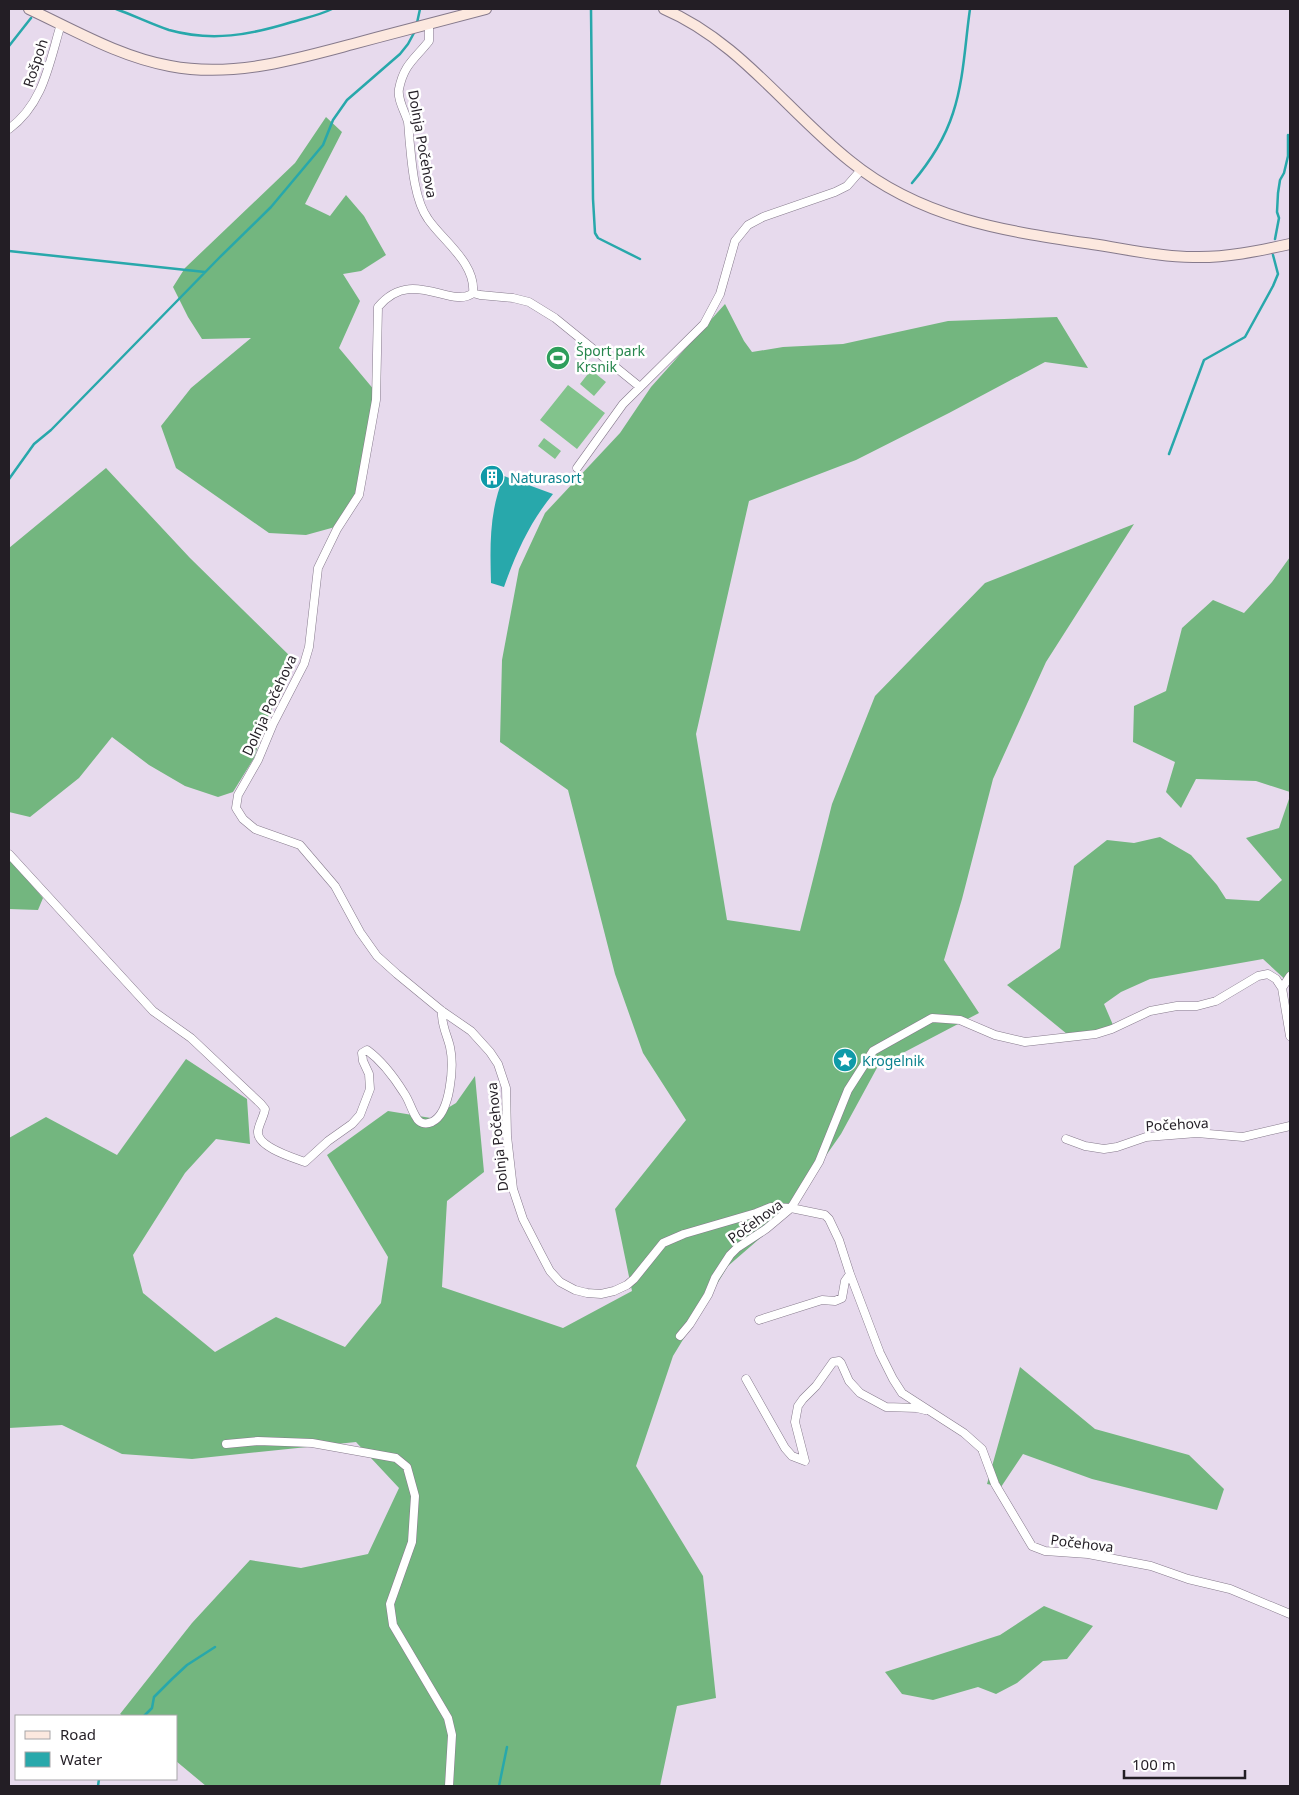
<svg xmlns="http://www.w3.org/2000/svg" width="1299" height="1795" font-family="'Noto Sans',sans-serif">
<style>
.green{fill:#82c38c}
.forest{fill:#73b67f}
.water{fill:#28a8ab}
.lines{fill:none;stroke-linecap:round;stroke-linejoin:round}
.stream{stroke:#28a8ab;stroke-width:2.5}
.minor-casing{stroke:#867a8c;stroke-width:9}
.secondary-casing{stroke:#867a8c;stroke-width:12}
.minor{stroke:#fff;stroke-width:8}
.secondary{stroke:#fce8df;stroke-width:10}
.labels{text-anchor:middle;dominant-baseline:central;stroke-width:5;stroke-linejoin:round;paint-order:stroke}
.street-label{font-size:14px;fill:#231e25;stroke:#fff}
.leisure-label{font-size:14px;fill:#27864d;stroke:#fff;text-anchor:start}
.culture-label{font-size:14px;fill:#0d838f;stroke:#fff;text-anchor:start}
</style>
<rect width="100%" height="100%" fill="#e7daed"/>
<path class="green" d="M591,370L606,382L594,396L580,384Z
M568,385L605,413L577,449L540,420Z
M544,438L561,451L555,459L538,446Z"/>
<path class="forest" d="M326,117L342,132L305,204L330,216L346,195L364,216L386,255L361,271L343,274L360,301L339,348L375,391L357,494L335,527L306,535L269,533L176,468L161,426L191,388L251,338L202,339L188,317L173,287L185,268L295,163Z
M725,304L744,341L752,352L783,347L843,344L948,321L1057,317L1088,368L1045,362L949,413L856,460L749,501L696,734L727,920L800,931L832,804L875,696L985,583L1134,524L1046,662L993,779L962,899L944,960L979,1013L878,1066L841,1134L781,1220L728,1266L673,1356L636,1466L703,1576L716,1698L677,1706L660,1786H206L176,1761V1716H123L120,1714L192,1623L250,1560L301,1568L368,1554L399,1488L356,1442L192,1459L122,1454L62,1425L9,1428V1138L46,1117L117,1155L186,1059L247,1099L250,1144L216,1139L185,1173L133,1255L143,1293L215,1352L276,1317L345,1347L381,1303L388,1257L327,1155L388,1111L431,1118L456,1103L475,1076L484,1172L447,1201L442,1287L563,1328L632,1291L615,1209L686,1120L643,1053L615,974L568,790L500,742L502,660L519,569L545,513L620,433L651,387Z
M106,468L190,558L295,661L266,721L254,758L233,792L218,797L185,786L149,765L112,737L79,778L30,817L9,812V548Z
M1290,557V792L1256,781L1196,779L1181,808L1166,792L1175,762L1133,742L1134,706L1166,691L1182,628L1213,600L1244,613L1272,582Z
M1290,796V984L1263,959L1150,979L1121,992L1104,1004L1113,1025L1090,1032L1067,1034L1007,985L1060,948L1074,866L1107,840L1134,843L1160,837L1191,855L1217,885L1226,899L1259,901L1282,880L1246,838L1279,828Z
M9,858L43,898L38,910L9,909Z
M1020,1367L1095,1429L1189,1455L1224,1489L1217,1510L1092,1479L1023,1454L1001,1487L987,1484Z
M1044,1606L1093,1626L1067,1659L1043,1661L1017,1683L996,1694L978,1687L933,1700L902,1694L885,1672L1000,1635Z"/>
<path class="water" d="M504,476L553,494C530,522 516,553 504,587L491,583C490,546 489,511 504,476Z"/>
<g class="lines">
<path class="stream" d="M116,9C133,15 151,24 169,30C212,42 250,35 292,22C305,18 320,15 332,9
M591,9L593,199L595,233L598,238L640,259
M417,23L420,9
M9,46L31,18
M912,183C929,163 945,138 953,113C964,80 965,43 970,9
M1275,239L1279,218L1277,212L1278,193L1280,180L1284,173L1288,156V135
M9,251L205,272
M1169,454L1204,360L1245,337L1273,286L1278,274L1273,255
M9,479L34,444L51,430L219,258L271,207L323,145L333,120L347,100L400,54L408,44L415,31
M144,1716L152,1708L154,1697L172,1679L187,1665L215,1647
M98,1786L99,1779
M499,1786L507,1747"/>
<g class="minor-casing">
<path id="minor" d="M429,24V41C415,59 404,64 399,89C397,99 405,112 408,122C409,130 409,137 410,145C412,167 415,201 428,219C443,241 476,263 473,293
M9,129C44,103 49,63 61,24
M473,293C451,310 412,266 378,307L376,400L359,495L337,529L318,568L309,647L304,664L273,724L258,760L238,795L236,808L243,819L255,829L300,845L335,886L360,932L377,956L397,974L442,1011L471,1031L490,1052L498,1064L506,1088L507,1136L513,1189L523,1219L541,1254L550,1271L560,1282L575,1290L587,1293L601,1294L614,1291L627,1285L634,1279L663,1243L684,1234L756,1213L771,1207L791,1208L825,1215L829,1219L839,1240L850,1274L880,1353L893,1379L902,1393L964,1433L982,1449L995,1484L1032,1546L1045,1551L1088,1554L1151,1566L1188,1579L1230,1589L1290,1614
M473,293L480,295L513,298L529,302L555,318L640,387
M577,468L623,404L704,324L720,294L735,241L748,225L763,217L835,192L847,186L861,170
M9,854L153,1011L191,1038L261,1104L265,1109C264,1116 259,1124 258,1131C256,1147 294,1158 305,1162L328,1141L352,1124L360,1115L370,1089L369,1074L363,1061L362,1053L367,1050C382,1061 394,1077 404,1093C409,1100 411,1109 416,1117C419,1123 425,1125 432,1122C451,1113 454,1065 450,1047C447,1034 441,1025 442,1011
M1282,988L1290,976
M1066,1139L1085,1146L1104,1149L1117,1147L1146,1137L1197,1133L1243,1137L1290,1126
M759,1320L822,1300L835,1301L842,1298L845,1281L850,1274
M680,1336L690,1324L708,1295L715,1278L730,1255L737,1248L766,1229L791,1208L819,1162L848,1090L873,1051L932,1018L960,1020L995,1035L1025,1042L1096,1034L1112,1029L1150,1011L1177,1006H1197L1216,1001L1258,976L1268,974L1276,979L1282,988L1290,1036
M746,1379L785,1448L792,1456L805,1461L795,1422L798,1406L803,1399L816,1386L833,1362L839,1361L841,1363L849,1381L860,1393L886,1407L917,1408L925,1410
M226,1444L258,1441L312,1443L396,1458L407,1467L415,1496L412,1542L390,1604L393,1625L448,1718L452,1735L449,1786"/>
</g>
<g class="secondary-casing">
<path id="secondary" d="M29,9C74,30 120,57 170,66C232,78 293,60 353,44C397,32 441,21 486,9
M664,9C739,41 787,111 850,161C921,219 1005,231 1092,244C1126,249 1160,257 1193,257C1226,258 1258,251 1290,244"/>
</g>
<use href="#minor" class="minor"/>
<use href="#secondary" class="secondary"/>
</g>
<defs>
<g id="stadium-disc" transform="scale(1.25)"><circle r="9.5" fill="#2e9e5b" stroke="#fff"/><path d="M0-5a6.5 5 0 1 0 0 10a6.5 5 0 1 0 0-10ZM-3.5-1.8h7v3.6h-7Z" fill="#fff"/></g>
<g id="building-disc" transform="scale(1.25)"><circle r="9.5" fill="#0f9aa8" stroke="#fff"/><path d="M-4-6H4V6H1V3H-1V6H-4ZM-2.5-4.3h1.7v1.8h-1.7ZM.8-4.3h1.7v1.8H.8ZM-2.5-1h1.7V.8h-1.7ZM.8-1h1.7V.8H.8Z" fill="#fff"/></g>
<g id="sight-disc" transform="scale(1.25)"><circle r="9.5" fill="#0f9aa8" stroke="#fff"/><path d="M0-6L1.8-2.2L6-1.7L2.9 1.2L3.7 5.4L0 3.3L-3.7 5.4L-2.9 1.2L-6-1.7L-1.8-2.2Z" fill="#fff"/></g>
</defs>
<g fill-rule="evenodd">
<use href="#stadium-disc" x="558" y="358"/>
<use href="#building-disc" x="492" y="477"/>
<use href="#sight-disc" x="845" y="1060"/>
</g>
<g class="labels">
<g class="street-label">
<text transform="translate(35 63) rotate(-72)">Rošpoh</text>
<text transform="translate(423 144) rotate(80)">Dolnja Počehova</text>
<text transform="translate(269 705) rotate(-65)">Dolnja Počehova</text>
<text transform="translate(1177 1124) rotate(-3)">Počehova</text>
<text transform="translate(497 1137) rotate(-96)">Dolnja Počehova</text>
<text transform="translate(755 1221) rotate(-36)">Počehova</text>
<text transform="translate(1082 1543) rotate(7)">Počehova</text>
</g>
<g class="leisure-label">
<text x="576" y="350">Šport park<tspan x="576" dy="16">Krsnik</tspan></text>
</g>
<g class="culture-label">
<text x="510" y="477">Naturasort</text>
<text x="862" y="1060">Krogelnik</text>
</g>
</g>
<rect width="1299" height="1795" fill="none" stroke="#231e25" stroke-width="20"/>
<rect x="15" y="1715" width="162" height="65" fill="#ffffff" stroke="#a7a5a8"/>
<rect x="25" y="1731" width="25" height="8" fill="#fce8df" stroke="#a7a5a8"/>
<text x="60" y="1740" font-size="15" fill="#231e25">Road</text>
<rect x="25" y="1752" width="25" height="15" fill="#28a8ab" stroke="#a7a5a8"/>
<text x="60" y="1765" font-size="15" fill="#231e25">Water</text>
<path d="M1124 1770v8h121v-8" fill="none" stroke="#231e25" stroke-width="2.5"/>
<text x="1132" y="1770" font-size="15" fill="#231e25" stroke="#ffffff" stroke-width="4" paint-order="stroke">100 m</text>
</svg>
